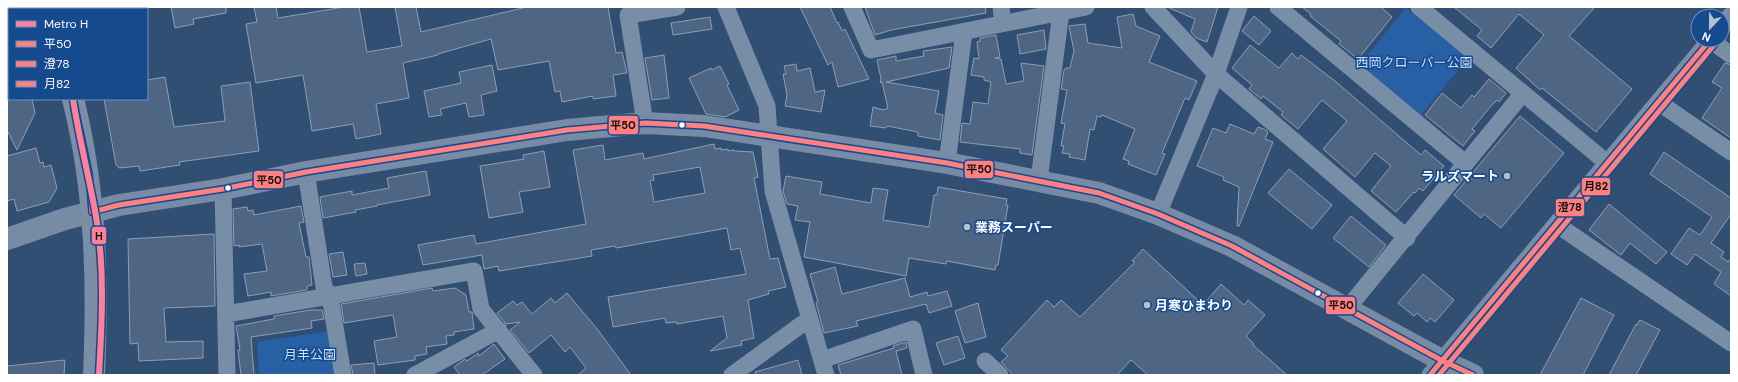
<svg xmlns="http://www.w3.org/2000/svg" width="1738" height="382" font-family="'DM Sans','Noto Sans JP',sans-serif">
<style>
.green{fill:#2860a6}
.building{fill:#4e6583;stroke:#8d9fb5;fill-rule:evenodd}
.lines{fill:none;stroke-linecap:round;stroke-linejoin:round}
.minor{stroke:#788ea7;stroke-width:17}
.major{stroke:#788ba5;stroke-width:22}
.highway{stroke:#7a8ea6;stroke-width:22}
.bus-1-casing{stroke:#154a8f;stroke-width:8}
.bus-2-casing{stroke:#154a8f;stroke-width:8}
.bus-3-casing{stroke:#154a8f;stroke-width:8}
.bus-1{stroke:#ff8080;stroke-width:5}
.bus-2{stroke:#ff8080;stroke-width:5}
.bus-3{stroke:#ff8080;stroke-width:5}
.metro-1-casing{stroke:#154a8f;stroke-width:9}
.metro-1{stroke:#ff8098;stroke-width:6}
.bus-dot{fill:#fff;stroke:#154a8f;stroke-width:1.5}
.poi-dot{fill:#b7c1ce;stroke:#154a8f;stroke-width:1.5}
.labels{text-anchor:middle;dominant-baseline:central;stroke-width:3;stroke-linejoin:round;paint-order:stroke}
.park-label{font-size:13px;fill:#c7dffc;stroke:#154a8f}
.poi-label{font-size:13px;font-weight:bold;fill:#fff;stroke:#154a8f;text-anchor:start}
.line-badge{stroke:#154a8f;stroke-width:1.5}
.pale-badge-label{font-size:11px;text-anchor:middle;font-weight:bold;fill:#111}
</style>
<rect width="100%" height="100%" fill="#314e73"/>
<path class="green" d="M1406,8L1468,58L1421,115L1359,65Z
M328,331L336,375H259L257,342Z"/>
<path class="building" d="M171,7H226V13L193,19L194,24L175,28Z
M254,7H276L278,18L344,7H359L367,52L402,46L395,7H416L421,32L527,7H608L616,53L622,52L627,73L613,75L616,96L593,99V96L562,102L560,91L555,92L549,61L498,70L491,39L438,54V55L403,63L409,98L376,104L381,134L356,139L353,124L312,131L303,75L256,83L246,24L257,22Z
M800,7H830L837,23L838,22L842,31L845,29L869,79L838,87L832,62L828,65Z
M865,7H985L986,13L891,30L875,35Z
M1167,7H1218L1207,42L1196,38L1191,32L1195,19Z
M1302,7H1381L1392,17L1358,59L1339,44L1341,41L1310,16L1311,14Z
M1454,7H1595L1569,36L1632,89L1596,132L1542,88L1540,90L1516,68L1544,35L1519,14L1491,48L1477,36L1482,30Z
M1133,14L1136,26L1160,36L1149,62L1197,81L1189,100L1185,98L1162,153L1165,154L1156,175L1128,164L1129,161L1123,159L1135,129L1102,115L1101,117L1097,116L1094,130L1090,129L1085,160L1069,157L1070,154L1062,153L1064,146H1061L1065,124L1061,123L1067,90L1061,89L1064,70L1066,68H1070L1074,51L1069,26L1085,24L1088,43L1122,48L1117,17Z
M1254,16L1271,31L1259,45L1242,31Z
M710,17L712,29L673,35L671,23Z
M1044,30L1046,49L1020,54L1017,35Z
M996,35L1000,57L995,58L1001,59L1006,84L1024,81L1021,63L1044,66L1032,155L1020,153V149L960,142L962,123L970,124L973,102L988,104L991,82L984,80V77L971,75L974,58L979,59L977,42L980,41V38Z
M1250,45L1279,68L1292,53L1298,59L1301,55L1335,81L1421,155L1425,150L1444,166L1423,191L1419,188L1415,193L1414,192L1396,212L1371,191L1391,166L1375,153L1355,177L1323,149L1347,121L1322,100L1298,129L1281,115L1283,112L1263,96L1261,99L1249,89L1252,85L1232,68Z
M952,47L949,68L886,82L939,91L935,113L943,115L940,140L918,136V132L887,126L886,128L870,126L873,107L883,110L888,108L882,82L880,83L881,79L877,60L896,56V61L924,56L923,51Z
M664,55L669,98L652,100L645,58Z
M1725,63L1731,65V138L1702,118L1722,88L1712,82Z
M796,64L797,71L810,68L815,92L825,90L821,112L785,106L787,95L783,74H786L784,66Z
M492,65L497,91L481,95L484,115L469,117L466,103L440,109L442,115L429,117L424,91L461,83L459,72Z
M720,66L729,84L727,85L739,110L725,117L706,114L689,78L711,68L712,70Z
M165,77L174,127L225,121L221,86L250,82L259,151L179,162L180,165L140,171L139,166L119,168L116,165L104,99H147V80Z
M1489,79L1506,93L1499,102L1497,100L1491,106L1472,129L1475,131L1463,146L1425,115L1442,93L1461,108L1472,95L1474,97Z
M7,99H32L35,113L17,150L7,130Z
M1520,116L1564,153L1501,228L1484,214L1481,218L1454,195Z
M1230,124L1254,134L1258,127L1266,130L1268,132L1265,139L1273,142L1239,226H1237L1239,187L1223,180L1224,177L1197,166L1213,128L1226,133Z
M714,144L715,149L721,148V150L728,149V151L734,150V151L753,152L758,177L754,178L770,259L778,258L786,287L768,291L769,294L748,300L754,338L741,341L742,345L710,351L727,338L723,316L677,324V322L666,323L665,318L613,327L608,297L746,274L740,248L731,250L727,228L616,248L615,246L591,250L592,256L499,271L498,266L484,269L482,255L423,265L418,245L474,235L476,244L586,224L573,150L603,145L605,160L643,153L644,159ZM700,167L705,193L654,202L650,181L654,180L653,175Z
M36,148L40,163L43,162L44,167L51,165L57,188L49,202L17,211L14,199L7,201V156Z
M544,151L550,187L519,192L523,212L489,218L480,166L524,159L523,155Z
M1664,152L1731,198V214L1711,243L1724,252L1721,257L1728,262L1731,258V296L1714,284L1721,272L1695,254L1687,265L1671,254L1689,228L1700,235L1712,217L1650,174Z
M1289,169L1332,205L1312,229L1268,193Z
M426,171L430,195L377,205V206L355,210L356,212L323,218L320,197L352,191V195L389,188L387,178Z
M786,176L822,182L820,194L871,203L873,188L888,190L883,220L929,227L934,195H937L938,187L1007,199L1006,205H1008L998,265H996L995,270L947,261L946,264L909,258L906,276L804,257L810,222L795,220L798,206L787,204L783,191Z
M1609,204L1667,252L1656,264L1630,243L1621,255L1589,230Z
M301,206L304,222L299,223L306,257H309L312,285L307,286V290L271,296V292L248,296L244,274L267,271L262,244L239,247V245L234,246L233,209L247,207L248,211L253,210L254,215Z
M1351,216L1386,245L1369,267L1333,238Z
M214,234L215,306L164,308L166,342L203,341V358L139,361L138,343L130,344L128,239Z
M1143,249L1203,305L1221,284L1244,305L1248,300L1265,315L1246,336L1254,344L1253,345L1287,375H1148L1131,360L1117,375H1013L1001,362L1008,356L1001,350L1047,300L1054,307L1061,300L1080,317L1135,262L1132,261Z
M343,252L347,275L333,277L329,254Z
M365,263L367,274L356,276L354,264Z
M835,267L842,294L905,278L910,297L927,292L928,296L947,291L952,306L929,313L926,304L856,321L858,326L824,333L816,303L818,302L810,274Z
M1423,274L1454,300L1435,322L1430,318L1427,322L1417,313L1414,316L1398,303Z
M432,288L433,291L455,288L466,295L469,312H472L474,329L454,332V335L446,336L447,344L426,347L427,354L415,356V360L378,365L374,341L397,337L393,315L344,323L341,304Z
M567,293L598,330L631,375H578L586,368L570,347L565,352L551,335L529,353L510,330L520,322L506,324L497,313L513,301L517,305L522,302L532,314L551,298L555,303Z
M1581,298L1614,315L1583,375H1540Z
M978,303L986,337L965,343L955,311Z
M310,310H322L324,319L311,321L312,328L251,337L254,375H241L238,350H240L236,326L274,319V316Z
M1640,320L1660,330L1636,375H1609L1636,324L1637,325Z
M958,336L965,358L944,365L936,343Z
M906,342L907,348L896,351L902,375H841L838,365L894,348L893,346Z
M494,344L505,359L482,375H460L454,367L465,359L467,361L478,353L479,356Z
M65,360L64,375H7V366Z
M798,360L802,375H756L755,372Z
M374,363L375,375H353L351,365Z"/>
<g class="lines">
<path class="minor" d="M726,7L767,106L773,191L826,375
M852,7L871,50L1086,7
M1001,7L1003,23
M1153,7L1216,74L1407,238
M1278,7L1465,163
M1419,7L1606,162
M1722,26L1731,15
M1710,40L1731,55
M1658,102L1731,152
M645,123L628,15L677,7
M947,163L964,32
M306,172L324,287L330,297L343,375
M1039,180L1061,12
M223,189L227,375
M1158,214L1216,74L1239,7
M1556,224L1731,343
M1347,309L1523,93
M226,314L474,271L481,309L534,375
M822,360L913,329L924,375
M985,361L1000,375
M415,375L499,330
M732,375L809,319
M1430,375L1710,40"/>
<path class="major" d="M7,239L65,219L119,205L223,189L306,172L567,130L645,123L704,126L947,163L1099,193L1158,214L1232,246L1441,360L1473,375"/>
<path class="highway" d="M45,7L46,9
M73,99C96,190 98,282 94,375"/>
<g class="bus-1-casing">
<path id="bus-1" d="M73,99L89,173L92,212
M92,212L119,205L223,189L306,172L567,130L645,123L704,126L947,163L1099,193L1158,214L1232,246L1441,360L1473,375"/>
</g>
<g class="bus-2-casing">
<path id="bus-2" d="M1430,375L1710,40"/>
</g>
<g class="bus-3-casing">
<path id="bus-3" d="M1439,375L1715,44"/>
</g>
<use href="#bus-1" class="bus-1"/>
<use href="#bus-2" class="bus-2"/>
<use href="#bus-3" class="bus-3"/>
<g class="metro-1-casing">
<path id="metro-1" d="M73,99C79,138 89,177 96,216C105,269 102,322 99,375"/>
</g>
<use href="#metro-1" class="metro-1"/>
</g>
<g class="bus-dot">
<circle cx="682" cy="125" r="3.5"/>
<circle cx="228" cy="188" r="3.5"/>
<circle cx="1318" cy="293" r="3.5"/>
</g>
<g class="poi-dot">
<circle cx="1507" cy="176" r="4"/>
<circle cx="967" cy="227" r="4"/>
<circle cx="1147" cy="305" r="4"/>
</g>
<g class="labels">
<g class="park-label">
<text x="1414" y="62">西岡クローバー公園</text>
<text x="310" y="354">月羊公園</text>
</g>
<g class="poi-label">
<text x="1499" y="176" text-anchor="end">ラルズマート</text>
<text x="975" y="227">業務スーパー</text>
<text x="1155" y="305">月寒ひまわり</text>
</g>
</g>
<g class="line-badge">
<rect x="608" y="115" width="31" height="20" rx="4" fill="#ff8080"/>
<rect x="964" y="160" width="30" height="19" rx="4" fill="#ff8080"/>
<rect x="253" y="170" width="31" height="19" rx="4" fill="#ff8080"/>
<rect x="1581" y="177" width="30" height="19" rx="4" fill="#ff8080"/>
<rect x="1555" y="198" width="30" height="19" rx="4" fill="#ff8080"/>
<rect x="91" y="226" width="16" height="19" rx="4" fill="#ff8098"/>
<rect x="1325" y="296" width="31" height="19" rx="4" fill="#ff8080"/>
</g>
<g class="pale-badge-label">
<text x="623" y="129">平50</text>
<text x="979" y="173">平50</text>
<text x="269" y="184">平50</text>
<text x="1596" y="190">月82</text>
<text x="1570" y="211">澄78</text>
<text x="99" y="240">H</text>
<text x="1341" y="309">平50</text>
</g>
<rect width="1738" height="382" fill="none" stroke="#ffffff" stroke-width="16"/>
<rect x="8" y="8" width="140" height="92" fill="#154a8f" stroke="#7392bc"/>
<rect x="16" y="21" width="20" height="6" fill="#ff8098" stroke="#7392bc"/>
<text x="44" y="28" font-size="12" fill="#ffffff">Metro H</text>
<rect x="16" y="41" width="20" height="6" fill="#ff8080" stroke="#7392bc"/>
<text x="44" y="48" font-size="12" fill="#ffffff">平50</text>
<rect x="16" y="61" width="20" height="6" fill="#ff8080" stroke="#7392bc"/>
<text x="44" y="68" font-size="12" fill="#ffffff">澄78</text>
<rect x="16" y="81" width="20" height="6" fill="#ff8080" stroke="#7392bc"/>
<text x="44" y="88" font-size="12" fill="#ffffff">月82</text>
<g transform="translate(1710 28) rotate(202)"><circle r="19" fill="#154a8f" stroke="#7392bc"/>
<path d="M0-3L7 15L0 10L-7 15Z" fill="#b7c1ce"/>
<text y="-6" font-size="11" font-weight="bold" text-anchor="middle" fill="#ffffff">N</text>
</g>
</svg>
